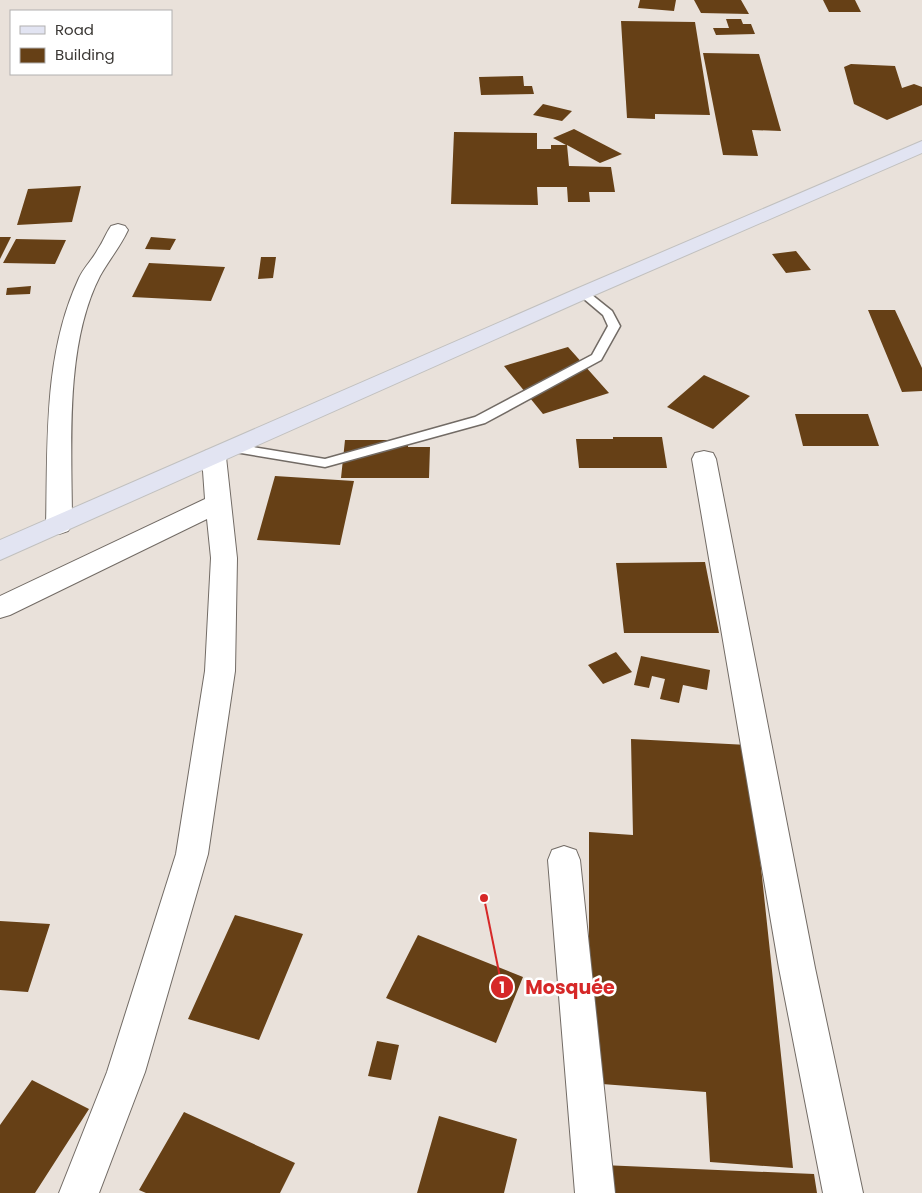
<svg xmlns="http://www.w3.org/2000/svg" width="922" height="1193" font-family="Poppins,sans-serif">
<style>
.building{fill:#664016}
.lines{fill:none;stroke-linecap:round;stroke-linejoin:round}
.service-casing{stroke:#726b65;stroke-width:3}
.minor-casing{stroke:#726b65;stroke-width:2}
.primary-casing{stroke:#c1c0bf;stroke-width:2}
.service{fill:#fff;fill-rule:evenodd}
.minor{fill:#fff;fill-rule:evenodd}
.primary{fill:#e2e4f2;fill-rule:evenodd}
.leader{fill:none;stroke:#d62828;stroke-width:2}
.callout-dot{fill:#d62828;stroke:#fff;stroke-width:2}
.mark-label{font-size:15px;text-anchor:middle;font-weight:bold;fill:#fff}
.callout-label{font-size:19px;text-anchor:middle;font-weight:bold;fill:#d62828;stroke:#fff;stroke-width:5;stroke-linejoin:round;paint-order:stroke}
</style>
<rect width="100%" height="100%" fill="#e9e1da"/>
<path class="building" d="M640,0H676L674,11L638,8Z
M694,0H741L749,14L701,13Z
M823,0H855L861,12H829Z
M726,19H741L743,24H751L755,34L716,35L713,28H729Z
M621,21L695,22L710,115L655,114V119L627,118Z
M703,53L759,54L781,131L752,130L758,156L723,155Z
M851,64L895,66L902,88L914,84L922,87V105L887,120L854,104L844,67Z
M523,76L524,86H532L534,94L481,95L479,77Z
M543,104L572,111L562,121L533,115Z
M574,129L622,154L600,163L567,145L569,166L611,167L615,192H589L590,202H568L567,187H537L538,205L451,204L454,132L537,133V149H551V145H566L553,138Z
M81,186L72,222L17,225L28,189Z
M0,237H11L0,259Z
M151,237L176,239L170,250L145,249Z
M16,239L66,240L55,264L3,263Z
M796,251L811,270L786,273L772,254Z
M261,257H276L273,278L258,279Z
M149,263L225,267L211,301L132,297Z
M31,286L30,294L6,295L7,288Z
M868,310H895L922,368V391L902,392Z
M568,347L609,393L543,414L504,366Z
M704,375L750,396L713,429L667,407Z
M795,414H868L879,446H803Z
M613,437H662L667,468H579L576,439H613Z
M345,440H408V447H430L429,478H341Z
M275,476L354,481L340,545L257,540Z
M705,562L719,633H624L616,563Z
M616,652L632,672L603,684L588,665Z
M641,656L710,670L707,690L683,685L679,703L660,699L665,679L652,676L649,688L634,685Z
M631,739L748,745L793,1168L710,1162L706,1092L589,1083V832L633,835Z
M235,915L303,934L259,1040L188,1019Z
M0,921L50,924L28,992L0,990Z
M418,935L523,977L496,1043L386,998Z
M377,1041L399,1045L391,1080L368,1076Z
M32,1080L89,1109L35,1193H0V1125Z
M184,1112L295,1163L280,1193H146L139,1190Z
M439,1116L517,1139L504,1193H417Z
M602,1165L814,1174L817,1193H604Z"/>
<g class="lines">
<g class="service-casing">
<path id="service" d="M583,290L587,291L612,311L620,326L601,360L485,423L325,467L235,452L230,451L228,448L230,445L235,444L325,459L475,417L592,355L608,326L603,315L577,293Z"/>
</g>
<g class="minor-casing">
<path id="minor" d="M118,224L125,226L128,230C120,247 109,260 100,276C64,346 72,448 72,525L68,531L59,534L50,531L46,525C48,442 43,355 79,278C84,267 93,259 98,249C103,242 106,233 111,226Z
M214,449L223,451L226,457L237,558L235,671L208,854L145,1072L99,1193H59L107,1072L176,854L205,671L211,558L207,519L10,615L0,618V596L205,499L202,457L205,451Z
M704,451L713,453L716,459L815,968L863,1193H823L779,968L692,459L695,453Z
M564,846L576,850L580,860L615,1193H575L548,860L552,850Z"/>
</g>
<g class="primary-casing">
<path id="primary" d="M922,141V153L590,297L0,560V540L576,289Z"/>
</g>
<use href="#service" class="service"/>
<use href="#minor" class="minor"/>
<use href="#primary" class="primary"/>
</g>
<path class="leader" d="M484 898L502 987"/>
<g class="callout-dot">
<circle cx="484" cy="898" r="5"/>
<circle cx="502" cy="987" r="12"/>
</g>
<g class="mark-label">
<text x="502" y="993">1</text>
</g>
<g class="callout-label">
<text x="570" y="994">Mosquée</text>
</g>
<rect x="10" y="10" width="162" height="65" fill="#ffffff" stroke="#b1b0af"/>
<rect x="20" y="26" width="25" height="8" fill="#e2e4f2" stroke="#b1b0af"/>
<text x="55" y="35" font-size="15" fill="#3c3936">Road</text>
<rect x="20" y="48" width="25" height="15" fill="#664016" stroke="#b1b0af"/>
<text x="55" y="60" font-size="15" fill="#3c3936">Building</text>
</svg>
